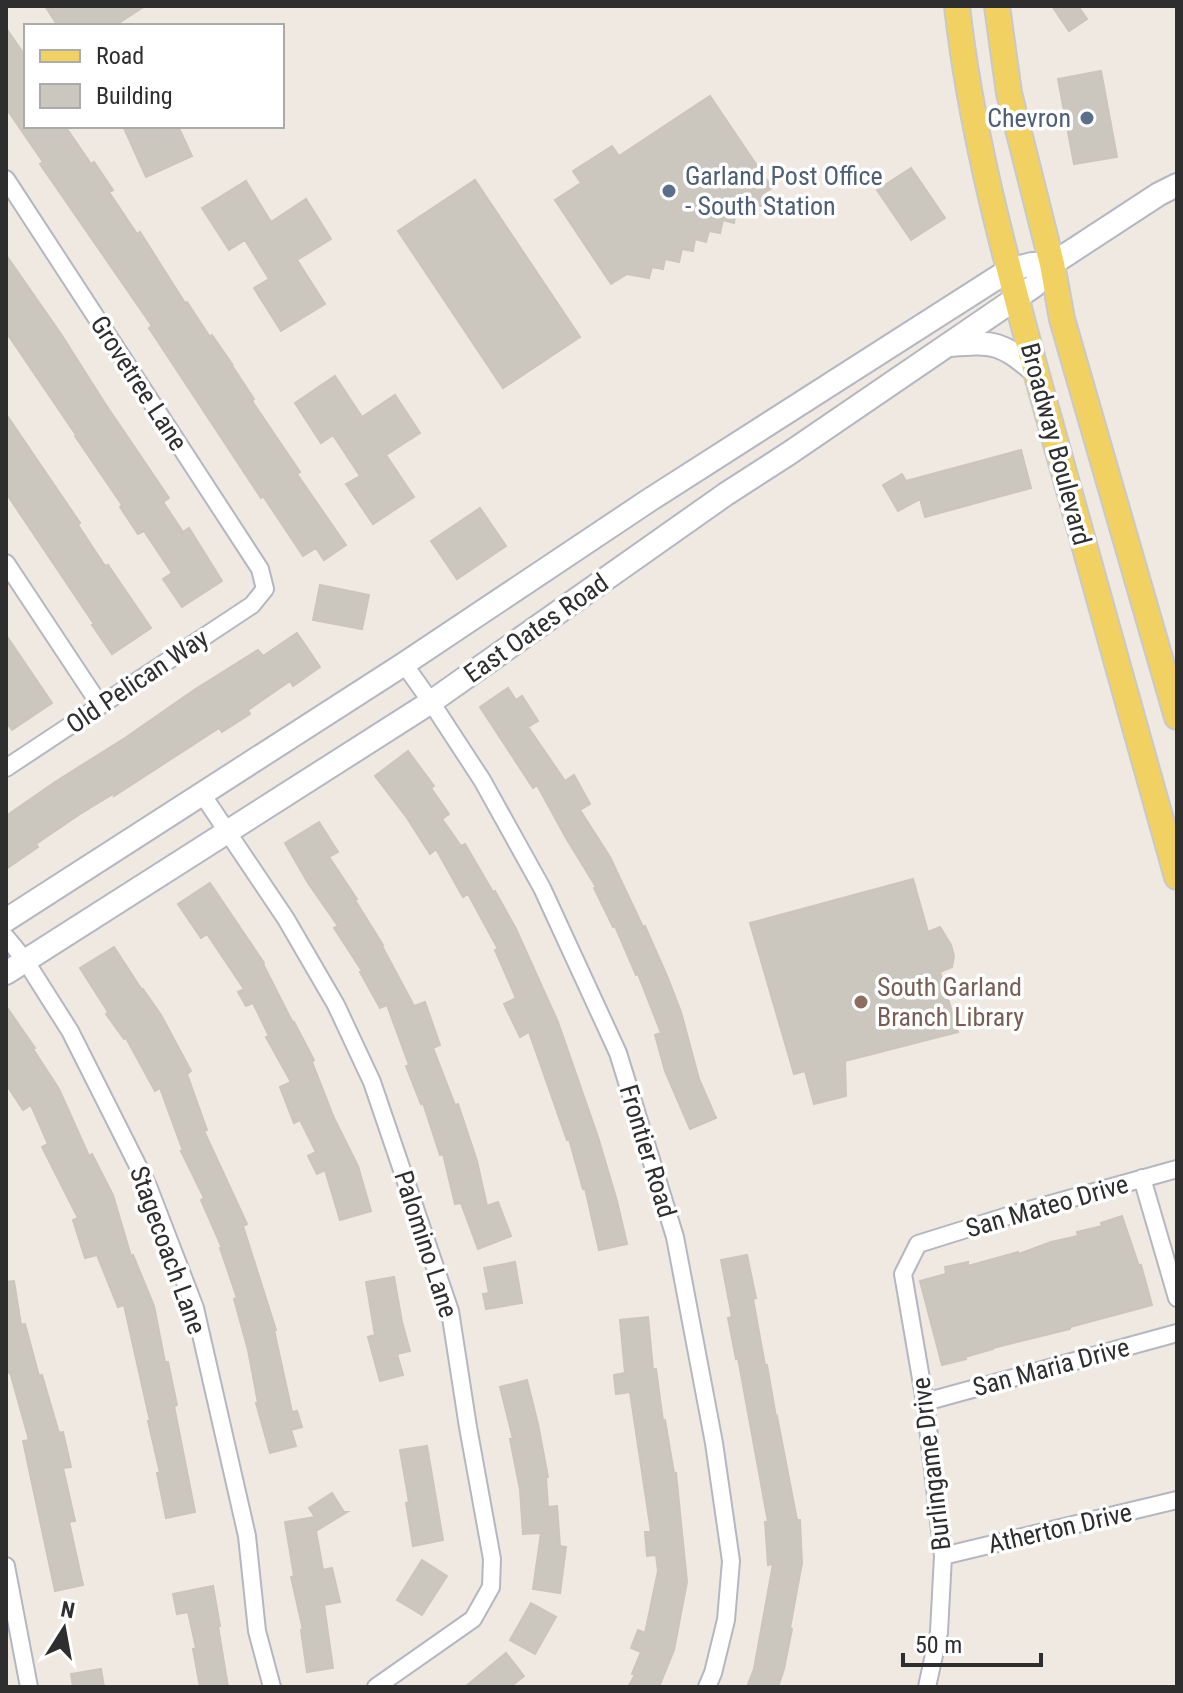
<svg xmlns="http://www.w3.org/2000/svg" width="1183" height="1693" font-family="'Roboto Condensed',sans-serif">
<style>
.building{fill:#cbc7bf;stroke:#cbc5ba;stroke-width:2}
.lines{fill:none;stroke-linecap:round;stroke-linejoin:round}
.street-casing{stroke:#b4b7c1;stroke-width:20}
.secondary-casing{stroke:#b4b7c1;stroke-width:26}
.primary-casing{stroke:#c9c9c9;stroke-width:28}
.street{stroke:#fff;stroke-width:16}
.secondary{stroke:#fff;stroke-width:22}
.primary{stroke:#f2d163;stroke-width:24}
.service-dot{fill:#5c6f8a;stroke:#fff;stroke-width:3}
.education-dot{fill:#8d6e63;stroke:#fff;stroke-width:3}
.labels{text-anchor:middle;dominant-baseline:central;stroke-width:7;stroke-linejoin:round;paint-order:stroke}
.service-label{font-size:26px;fill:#4e5e75;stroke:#fff;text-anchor:end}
.street-label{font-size:26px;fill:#2e2e2e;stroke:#fff}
.education-label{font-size:26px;fill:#785e54;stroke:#fff;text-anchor:start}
</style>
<rect width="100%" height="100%" fill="#efe9e1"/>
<path class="building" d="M45,6H145L114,26H58Z
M1052,6H1078L1087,19L1069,31Z
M6,28L26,57V126H65L91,164L94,162L113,190L109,192L137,234L140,232L185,303L187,302L210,337L212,335L232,364H231L254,399L252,401L300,472L297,474L346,545L324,560L316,548L303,556L263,496L261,498L149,328L152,326L40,164L43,162L6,108Z
M1101,71L1117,157L1074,164L1058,79Z
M710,96L772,188L764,193L762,206L750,204L748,214L736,212L734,223L723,220L720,233L709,231L706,242L695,239L693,251L682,249L679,262L665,259L663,269L652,267L649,278L627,274L611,284L555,200L581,183L573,171L612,146L619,156Z
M123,126H178L192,156L146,177Z
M911,168L945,218L911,240L877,190Z
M475,180L580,337L503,388L398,231Z
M246,181L271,222L306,199L331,239L297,260L325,304L281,331L254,288L269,279L245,240L229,250L202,208Z
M6,255L61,334L106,405L169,498L163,502L183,532L189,528L222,581L182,607L163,579L172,573L144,531L138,534L120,507L122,505L75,436L76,435L6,332Z
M335,376L362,417L395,395L420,433L386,455L414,497L373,524L346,484L360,476L333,435L321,443L295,403Z
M6,414L80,523L78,525L105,566L108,565L151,628L112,654L92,625L94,624L6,493Z
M1021,450L1031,488L925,517L920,499L898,511L883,485L902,474L906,481Z
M480,508L506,546L457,579L431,541Z
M320,585L369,595L362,629L313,620Z
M297,633L320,667L293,686L290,681L248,710L250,714L222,732L219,728L114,796L113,794L80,814L36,844L38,847L6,869V816L55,782L125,738L194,690L258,650L263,656Z
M6,635L52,703L12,730L6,722Z
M508,688L516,700L522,696L538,721L528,727L565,781L574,775L590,804L580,810L610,857L643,927L645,926L667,976L681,1012L699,1079L716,1118L690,1129L665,1071L655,1035L661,1033L638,974L636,975L615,926L613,927L594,888L596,887L566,838L537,785L533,788L480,707Z
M408,751L434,786L431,788L449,814L442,819L461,846L465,844L493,892L495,891L516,929L558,1022L598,1137L617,1201L627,1244L599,1250L585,1188L583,1189L569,1139L567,1140L529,1032L520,1037L504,1004L516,998L495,950L498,949L468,894L463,897L436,849L430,854L407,818L375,776Z
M319,822L338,852L329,857L357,899L355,900L383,945L382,946L414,1006L425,1002L440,1045L433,1048L455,1105L458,1104L477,1161L487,1206L498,1202L511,1236L478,1249L461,1203L455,1204L443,1154L440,1155L423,1103L421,1104L406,1066L409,1065L387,1005L380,1008L360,972L362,971L334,928L338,926L308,883L285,843Z
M913,879L928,932L940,927L951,945L954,956L952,967L940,972L958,1032L845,1061L846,1096L814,1104L805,1071L794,1074L750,923Z
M210,883L264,963L263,964L293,1023L294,1022L314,1060L312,1062L334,1118L358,1166L371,1211L340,1220L325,1170L317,1174L308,1156L316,1152L300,1120L294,1123L280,1087L291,1082L266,1037L269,1036L253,1003L246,1006L238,992L244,989L207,934L201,938L178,904Z
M114,947L142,990L143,989L161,1015L191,1071L187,1074L207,1130L204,1131L247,1224L243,1226L276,1330H274L292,1412L297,1411L302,1427L291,1430L296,1446L270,1453L256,1403H258L248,1350L234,1299L237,1298L220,1248H222L201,1200L204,1198L181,1151H183L160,1088L155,1091L126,1038L124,1039L106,1014L108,1012L80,968Z
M6,1006L35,1048L33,1049L59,1089L89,1156L92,1154L113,1195L131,1256L133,1255L154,1306L165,1362H168L177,1405L174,1406L195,1512L166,1518L157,1473H160L148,1421H150L124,1305L118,1307L97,1255L85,1258L73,1220L78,1218L42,1147L48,1144L31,1105L23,1110L6,1084Z
M1122,1216L1139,1266L1141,1265L1152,1305L1070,1327V1329L993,1348V1349L965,1357L966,1359L942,1365L920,1281L946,1274L945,1267L968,1262V1266L1018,1252L1019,1254L1051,1242L1078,1236L1077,1232L1102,1226L1101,1223Z
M747,1255L756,1298L753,1299L765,1365H767L776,1417L777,1416L797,1520H800L802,1563L790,1628L792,1629L784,1669L778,1687H747L754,1669L773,1564L768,1565L765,1522H768L738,1358L736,1359L728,1318L732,1317L721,1260Z
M515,1262L522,1303L486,1309L483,1294L489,1293L484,1268Z
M394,1277L402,1322L410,1351L397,1354L403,1375L380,1381L368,1337L375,1335L366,1282Z
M14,1281L21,1325L25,1324L39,1376L42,1375L59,1433L63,1432L71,1467L63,1468L75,1521L69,1522L83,1585L55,1591L23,1441L29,1440L10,1372L6,1374V1282Z
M648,1317L653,1369H656L663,1421L665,1420L674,1473H676L687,1582L674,1650L659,1687H628L635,1675L632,1674L641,1652L631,1648L638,1630L645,1633L658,1571L656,1555L647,1556L645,1532H651L630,1392L616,1394L614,1375L625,1373L620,1320Z
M527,1380L538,1424L548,1477H546L548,1507L557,1506L560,1546L566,1547L560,1593L533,1589L541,1533L523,1534L520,1490L510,1439H513L500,1387Z
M427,1446L443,1540L413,1546L406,1503L409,1502L400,1450Z
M332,1493L344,1512H347L316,1531L323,1570L332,1568L340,1602L324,1605L333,1668L307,1672L301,1630H303L291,1577L294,1576L285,1522L315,1517L309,1508Z
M422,1560L447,1576L422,1615L397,1600Z
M213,1586L220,1626H218L228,1687H200L193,1649L196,1648L188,1612L177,1614L173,1594Z
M531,1603L556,1617L535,1654L510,1640Z
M506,1653L524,1676L510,1687H465Z
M101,1669L104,1687H73L71,1674Z"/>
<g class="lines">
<g class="street-casing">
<path id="street" d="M6,179L260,569L265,589L252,605L6,768
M6,563L100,705
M404,664L431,702L482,780L542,888L618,1053L675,1237L714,1443L731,1561L726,1620L713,1673L707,1687
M202,794L286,919L336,1005L372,1082L450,1311L468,1427L492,1559L491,1587L473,1619L376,1687
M6,937L25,960L70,1031L148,1186L195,1308L247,1536L257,1631L272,1687
M1142,1178L1177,1298
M925,1402L1177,1333
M943,1556L1177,1500
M6,1566L29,1687
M927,1687L939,1632L943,1556L925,1402L903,1274L918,1244L1011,1215L1177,1169"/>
</g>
<g class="secondary-casing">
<path id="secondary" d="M950,345C995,341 1002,343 1036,372
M6,920L404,664L648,501L1009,270L1032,264H1052
M6,973L431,702L726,494L788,454L1034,286L1052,264L1159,194L1177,185"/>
</g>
<g class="primary-casing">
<path id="primary" d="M957,6C971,133 1005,256 1038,379C1083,545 1131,711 1177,877
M997,6L1009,93L1052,264L1062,319L1177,717"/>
</g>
<use href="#street" class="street"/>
<use href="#secondary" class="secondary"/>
<use href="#primary" class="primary"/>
</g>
<g class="service-dot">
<circle cx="1087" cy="118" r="8"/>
<circle cx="669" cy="191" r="8"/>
</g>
<circle class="education-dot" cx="861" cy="1002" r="8"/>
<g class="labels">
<g class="service-label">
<text x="1071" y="118">Chevron</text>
<text x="685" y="176" text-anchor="start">Garland Post Office<tspan x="685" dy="30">- South Station</tspan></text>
</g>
<g class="street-label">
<text transform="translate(139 383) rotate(57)">Grovetree Lane</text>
<text transform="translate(1056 444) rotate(75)">Broadway Boulevard</text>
<text transform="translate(536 628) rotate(-35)">East Oates Road</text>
<text transform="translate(137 681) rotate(-34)">Old Pelican Way</text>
<text transform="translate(648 1151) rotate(73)">Frontier Road</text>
<text transform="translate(1047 1206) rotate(-16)">San Mateo Drive</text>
<text transform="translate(426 1244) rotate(72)">Palomino Lane</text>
<text transform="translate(168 1250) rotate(70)">Stagecoach Lane</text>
<text transform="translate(1051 1367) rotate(-15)">San Maria Drive</text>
<text transform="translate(931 1464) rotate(-97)">Burlingame Drive</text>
<text transform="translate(1060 1528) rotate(-13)">Atherton Drive</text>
</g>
<g class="education-label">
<text x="877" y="987">South Garland<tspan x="877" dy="30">Branch Library</tspan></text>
</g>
</g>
<rect width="1183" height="1693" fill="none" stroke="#2e2e2e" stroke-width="16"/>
<rect x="24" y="24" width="260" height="104" fill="#ffffff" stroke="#ababab" stroke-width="2"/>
<rect x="40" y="50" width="40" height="12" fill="#f2d163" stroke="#ababab" stroke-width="2"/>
<text x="96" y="64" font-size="24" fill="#2e2e2e">Road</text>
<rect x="40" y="84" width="40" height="24" fill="#cbc7bf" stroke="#ababab" stroke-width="2"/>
<text x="96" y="104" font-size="24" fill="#2e2e2e">Building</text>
<g transform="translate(64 1629) rotate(11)" stroke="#ffffff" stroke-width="6" paint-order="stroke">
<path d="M0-6L14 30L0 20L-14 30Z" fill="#2e2e2e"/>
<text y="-12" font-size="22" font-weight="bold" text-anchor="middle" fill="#2e2e2e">N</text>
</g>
<path d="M903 1653v12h138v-12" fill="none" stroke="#2e2e2e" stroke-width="4"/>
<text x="915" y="1653" font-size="24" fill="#2e2e2e" stroke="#ffffff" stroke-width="6" paint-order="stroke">50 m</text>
</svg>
